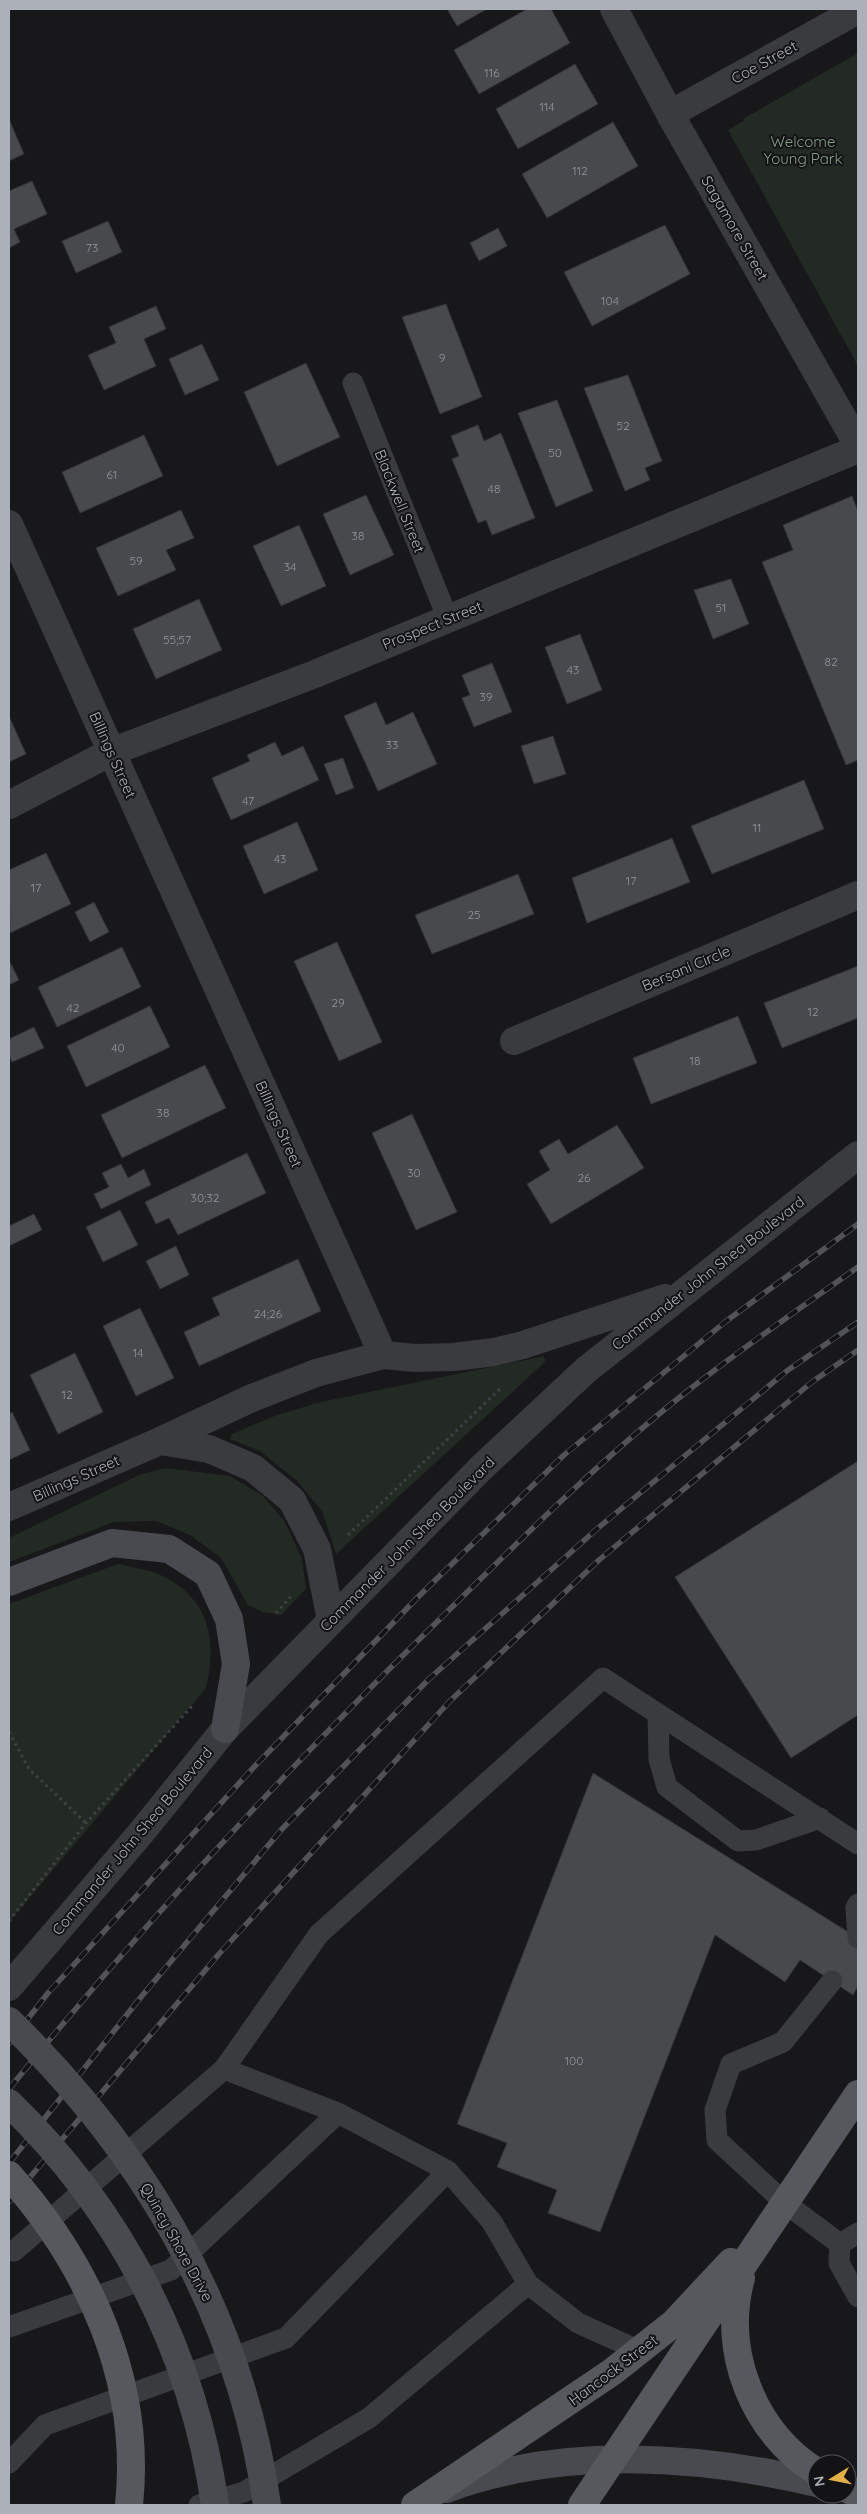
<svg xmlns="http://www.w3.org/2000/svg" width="867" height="2514" font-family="Quicksand,sans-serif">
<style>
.green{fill:#232a24}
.building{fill:#48494d;stroke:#333336}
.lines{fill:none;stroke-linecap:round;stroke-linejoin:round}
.path{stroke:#404246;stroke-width:3;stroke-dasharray:2.5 4;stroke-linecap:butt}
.service{stroke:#3a3b3f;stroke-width:21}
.minor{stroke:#3a3b3f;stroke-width:28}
.tertiary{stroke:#3a3b3f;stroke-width:28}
.secondary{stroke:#484a4f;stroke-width:28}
.primary{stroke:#56585e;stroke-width:28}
.rail-casing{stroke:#515358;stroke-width:5.5}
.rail{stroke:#131315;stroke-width:4;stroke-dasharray:11;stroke-linecap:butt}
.secondary-bridge{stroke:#484a4f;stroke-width:28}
.primary-bridge{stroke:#56585e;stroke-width:28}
.labels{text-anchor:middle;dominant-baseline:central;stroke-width:4;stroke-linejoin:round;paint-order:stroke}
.number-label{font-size:12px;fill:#93969e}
.street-label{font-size:15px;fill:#acb0b9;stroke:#131315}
.park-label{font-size:15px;fill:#85a286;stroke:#131315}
</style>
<rect width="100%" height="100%" fill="#18181a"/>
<path class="green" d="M858,53V366L728,130L744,121L743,119Z
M544,1356L545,1362L336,1554L322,1511L296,1480L260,1451L230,1439L232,1434L277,1415L321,1402Z
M165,1468L230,1476L263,1496L285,1522L302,1559L306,1589L281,1615L263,1612L248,1605L221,1558L190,1535L156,1521L114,1522L9,1562V1538L139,1475Z
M118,1564C130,1567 144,1569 156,1573C208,1595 218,1637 206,1688L9,1922V1604Z"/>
<path class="building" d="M447,9H487L457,26Z
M527,9H551L570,43L479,94L454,50Z
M575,64L598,104L518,149L496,109Z
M9,119L24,154L9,161Z
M613,122L638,166L547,218L522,174Z
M32,181L47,214L14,229L20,242L9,248V191Z
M108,221L122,252L76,273L62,241Z
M665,225L690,274L592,326L564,272Z
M498,228L507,246L479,261L470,243Z
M446,304L482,397L440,414L402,317Z
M156,306L166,329L144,339L156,366L104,390L88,355L116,343L109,327Z
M202,344L219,380L185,395L169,359Z
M306,363L340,437L277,466L244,392Z
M628,375L662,461L645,468L650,480L625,491L584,388Z
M557,400L593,491L556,507L518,413Z
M478,425L484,441L501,433L535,518L492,535L486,520L478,523L452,459L459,456L451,436Z
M144,435L163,476L80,513L62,472Z
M366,495L394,555L350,575L323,514Z
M852,496L858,511V760L846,765L762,562L793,550L783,525Z
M181,510L194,538L166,550L176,570L118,596L96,548Z
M299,525L326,586L281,606L253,546Z
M731,579L749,624L713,639L694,590Z
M199,599L222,650L156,679L133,629Z
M580,634L602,690L567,704L545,647Z
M492,663L512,712L474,727L462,698L470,695L462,675Z
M376,702L386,725L413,712L437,764L378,791L344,716Z
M9,716L26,754L9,762Z
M553,736L566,774L534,784L521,746Z
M275,742L282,756L303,746L319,780L231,820L212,778L250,761L247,755Z
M343,758L354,788L336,795L324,764Z
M804,780L824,829L712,874L691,826Z
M297,822L318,870L264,894L243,846Z
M672,838L690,882L587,923L572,878Z
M46,853L71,904L10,933L9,870Z
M518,874L534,914L432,954L415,915Z
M94,902L109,932L90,942L75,912Z
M337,942L382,1042L339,1061L294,961Z
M122,947L141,987L57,1027L38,987Z
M9,960L19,980L9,985Z
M858,966V1018L782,1048L764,1003Z
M150,1006L170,1047L86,1087L67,1046Z
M738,1016L757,1063L651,1104L633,1058Z
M34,1027L44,1048L12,1062L9,1055V1039Z
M205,1065L226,1108L122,1158L101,1115Z
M412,1114L457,1212L416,1230L372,1133Z
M617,1125L644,1168L551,1224L527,1184L550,1170L539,1151L559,1139L568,1154Z
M247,1153L266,1193L178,1235L169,1218L156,1224L145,1202Z
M121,1164L128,1178L144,1169L151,1185L101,1209L94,1194L109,1187L102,1173Z
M120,1210L138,1245L103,1262L86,1227Z
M34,1214L42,1230L9,1246V1226Z
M176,1246L189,1275L160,1289L146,1261Z
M298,1259L321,1311L199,1366L184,1332L220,1315L212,1298Z
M140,1308L174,1378L136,1396L103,1326Z
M75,1353L103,1412L58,1434L30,1375Z
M12,1412L30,1450L9,1460V1414Z
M858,1461V1715L791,1758L675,1577Z
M593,1773L858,1938V1986L853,1995L800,1960L785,1982L715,1935L600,2232L548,2213L557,2190L497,2167L507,2143L457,2124Z"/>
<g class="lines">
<path class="path" d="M348,1535L502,1387
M276,1613L291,1596
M9,1732L29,1769L86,1823
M9,1921L86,1823L193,1705"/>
<path class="service" d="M353,383L448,619
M658,1714L659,1759L667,1787L738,1841L756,1840L820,1818
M858,1938L856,1908L858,1904
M832,1981L783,2042L731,2064L715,2110L717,2140L785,2203L840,2244L839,2263L858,2297
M224,2069L338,2113L448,2171L492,2222L528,2284L578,2323L640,2351
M840,2244L858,2233
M14,2251L224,2069L319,1934L603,1678L858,1844
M9,2327L171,2270L338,2113
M9,2463L45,2425L286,2338L448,2171
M199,2505L244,2492L369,2418L528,2284"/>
<path class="minor" d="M614,9L670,114L858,445
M670,114L858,10
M9,524L383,1355
M9,805L111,752L315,674L858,449
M514,1041L858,895"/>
<path class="tertiary" d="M160,1441L209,1449L253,1468L292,1500L317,1549L331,1620
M9,1507L160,1441L252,1398L316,1373L383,1355L415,1358L454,1357L494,1352L523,1345L665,1298
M9,1987L140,1834L225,1729L481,1468L586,1370L858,1155"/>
<path class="secondary" d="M9,1582L112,1543L169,1549L208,1574L229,1619L236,1664L225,1729
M446,2489C563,2446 697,2455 817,2483"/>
<path class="primary" d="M741,2278C721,2351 753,2432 817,2472
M847,2489L858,2494
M415,2505L612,2372L674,2323L731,2262
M582,2505L858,2094"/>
<g class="rail-casing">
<path id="rail" d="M9,2043L48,1993L253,1768L418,1597L564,1455L725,1322L858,1224
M9,2089C144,1923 290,1765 444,1615C521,1539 599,1461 685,1393C741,1349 800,1308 858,1267
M9,2163L141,1997L282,1829L429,1679L598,1528L788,1370L858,1322
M9,2202L219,1954L450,1701L599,1560L812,1382L858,1350"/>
</g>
<use href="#rail" class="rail"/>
<path class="secondary-bridge" d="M9,2021C146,2155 240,2313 267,2505
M9,2103C121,2211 193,2351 215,2505"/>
<path class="primary-bridge" d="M9,2175C90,2266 142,2382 129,2505"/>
</g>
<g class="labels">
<g class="number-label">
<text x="492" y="72">116</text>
<text x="547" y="106">114</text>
<text x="580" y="170">112</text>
<text x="92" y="247">73</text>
<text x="610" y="300">104</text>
<text x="442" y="357">9</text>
<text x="623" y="425">52</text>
<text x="555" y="452">50</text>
<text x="112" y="474">61</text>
<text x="494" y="488">48</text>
<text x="358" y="535">38</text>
<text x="136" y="560">59</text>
<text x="290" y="566">34</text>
<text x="721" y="607">51</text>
<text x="177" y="639">55;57</text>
<text x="831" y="661">82</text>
<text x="573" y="669">43</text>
<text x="486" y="696">39</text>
<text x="392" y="744">33</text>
<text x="248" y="800">47</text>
<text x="757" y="827">11</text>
<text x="280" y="858">43</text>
<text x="631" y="880">17</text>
<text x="36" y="887">17</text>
<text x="474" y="914">25</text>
<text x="338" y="1002">29</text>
<text x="73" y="1007">42</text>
<text x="813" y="1011">12</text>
<text x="118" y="1047">40</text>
<text x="695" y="1060">18</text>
<text x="163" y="1112">38</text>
<text x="414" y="1172">30</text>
<text x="584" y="1177">26</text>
<text x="205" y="1197">30;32</text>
<text x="268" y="1313">24;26</text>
<text x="138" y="1352">14</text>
<text x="67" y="1394">12</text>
<text x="574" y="2060">100</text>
</g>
<g class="street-label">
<text transform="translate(764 62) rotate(-29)">Coe Street</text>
<text transform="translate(735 228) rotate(60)">Sagamore Street</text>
<text transform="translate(400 501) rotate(68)">Blackwell Street</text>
<text transform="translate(432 625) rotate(-22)">Prospect Street</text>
<text transform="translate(113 755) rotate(66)">Billings Street</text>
<text transform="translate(686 968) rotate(-23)">Bersani Circle</text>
<text transform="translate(279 1124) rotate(66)">Billings Street</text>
<text transform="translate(708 1273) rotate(-38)">Commander John Shea Boulevard</text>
<text transform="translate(76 1478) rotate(-24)">Billings Street</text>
<text transform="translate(407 1544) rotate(-45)">Commander John Shea Boulevard</text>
<text transform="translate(132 1841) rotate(-50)">Commander John Shea Boulevard</text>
<text transform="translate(177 2242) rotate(61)">Quincy Shore Drive</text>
<text transform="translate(613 2370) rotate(-37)">Hancock Street</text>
</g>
<g class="park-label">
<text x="803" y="141">Welcome<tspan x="803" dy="17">Young Park</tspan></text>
</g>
</g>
<rect width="867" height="2514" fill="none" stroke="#acb0b9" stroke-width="20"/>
<g transform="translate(832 2479) rotate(260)"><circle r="24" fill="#131315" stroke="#505257"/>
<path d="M0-4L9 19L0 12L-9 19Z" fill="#e4af47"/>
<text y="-8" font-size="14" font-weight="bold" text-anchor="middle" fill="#acb0b9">N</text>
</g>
</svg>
